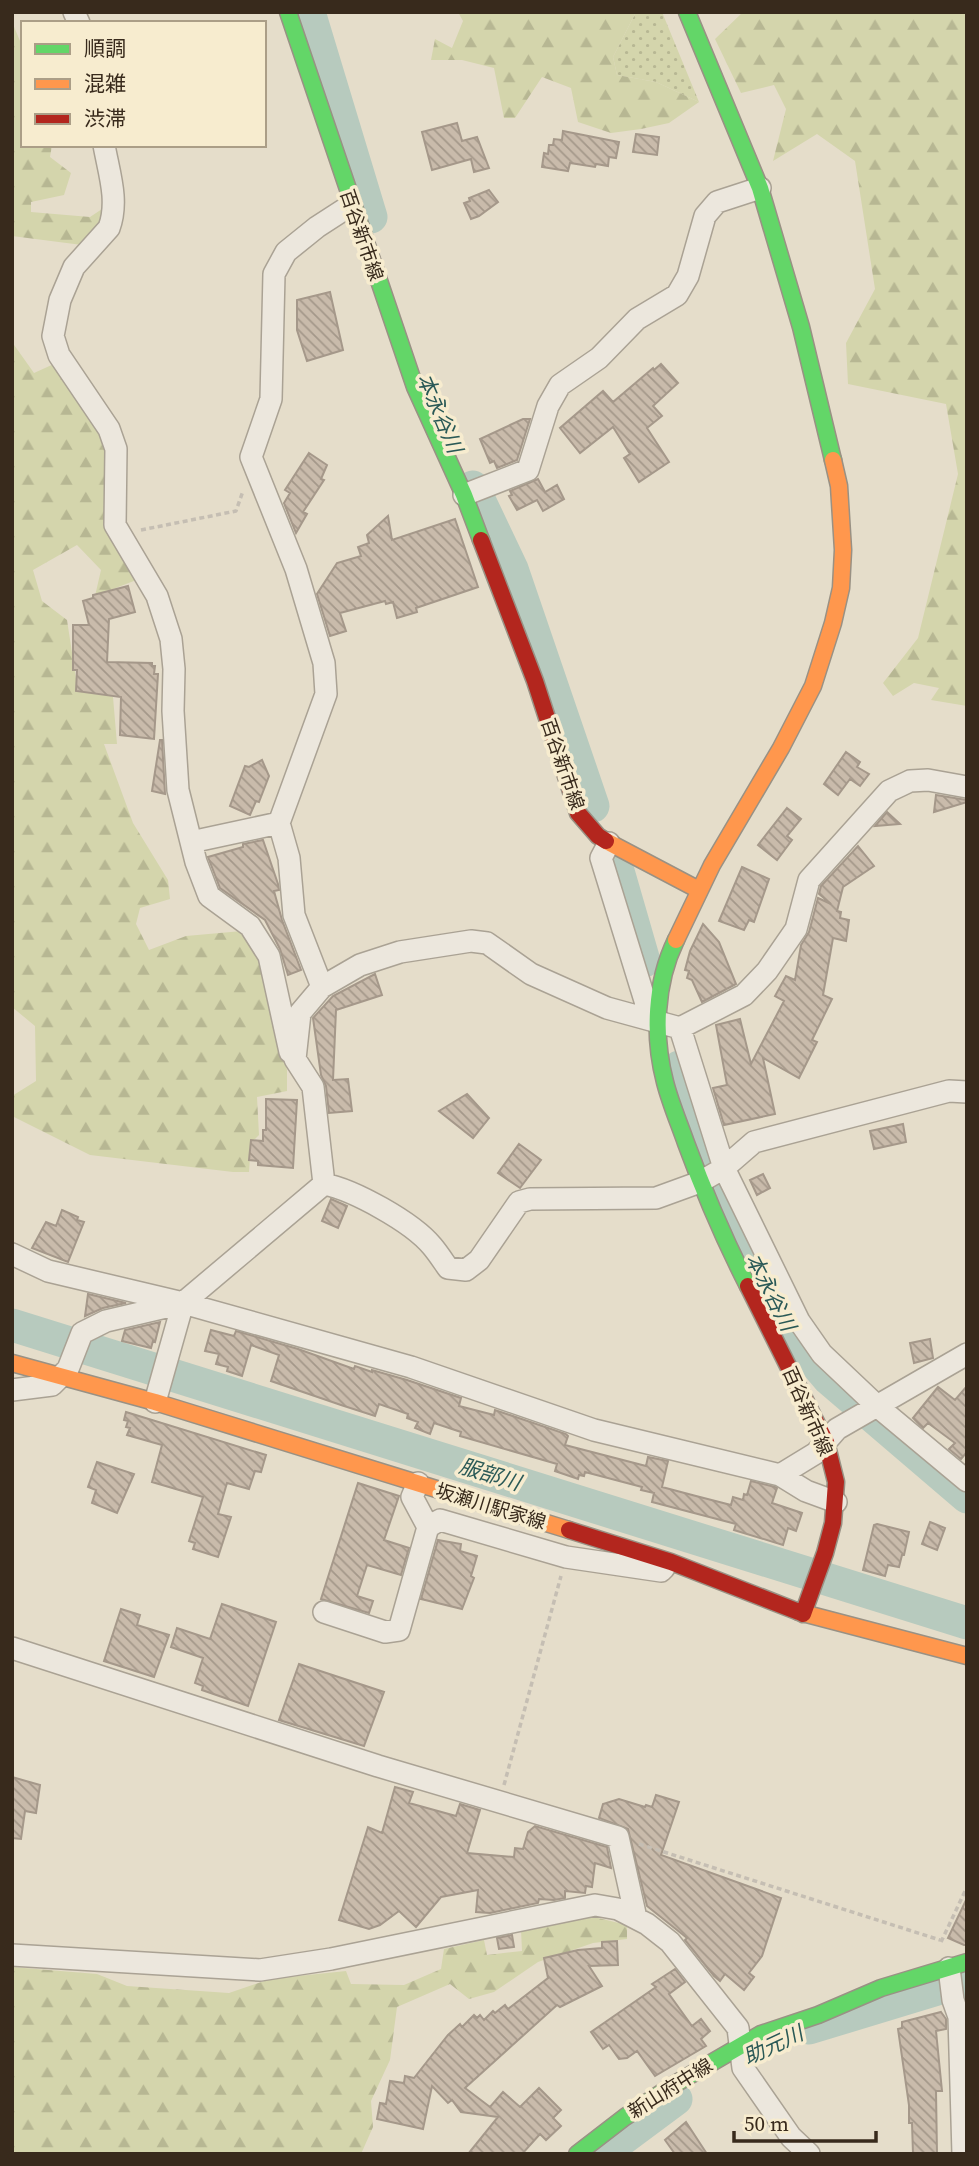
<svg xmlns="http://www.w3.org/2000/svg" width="979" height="2166" font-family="'Source Serif 4','Noto Sans JP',serif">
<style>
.grass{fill:url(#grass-dots)}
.forest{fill:url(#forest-firs)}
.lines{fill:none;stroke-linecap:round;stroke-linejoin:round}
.river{stroke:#b7cabe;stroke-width:33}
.building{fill:url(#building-back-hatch);stroke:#a5988a;stroke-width:2}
.street-casing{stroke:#aaa294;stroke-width:24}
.fast-casing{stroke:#999184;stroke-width:19}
.slow-casing{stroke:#999184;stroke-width:19}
.jam-casing{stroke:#999184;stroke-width:19}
.path{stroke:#c5beb3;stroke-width:3.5;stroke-dasharray:5 3.5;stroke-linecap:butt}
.street{stroke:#ece7dd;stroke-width:21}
.fast{stroke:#63d668;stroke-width:16}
.slow{stroke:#ff974d;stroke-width:16}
.jam{stroke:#b3261e;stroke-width:16}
.labels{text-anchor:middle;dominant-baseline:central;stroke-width:7;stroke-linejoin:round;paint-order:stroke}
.street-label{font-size:19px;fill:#382a1c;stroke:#f7eccf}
.water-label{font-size:21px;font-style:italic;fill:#2a5956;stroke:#f7eccf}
</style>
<defs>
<pattern id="grass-dots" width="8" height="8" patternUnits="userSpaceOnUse" patternTransform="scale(1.75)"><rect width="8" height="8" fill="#d4d5ac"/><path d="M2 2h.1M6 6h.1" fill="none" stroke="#b7b793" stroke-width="1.8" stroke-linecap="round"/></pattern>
<pattern id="forest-firs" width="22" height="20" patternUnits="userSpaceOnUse" patternTransform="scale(1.75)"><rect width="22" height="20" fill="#d4d5ac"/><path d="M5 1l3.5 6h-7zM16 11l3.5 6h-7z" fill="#b7b793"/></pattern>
<pattern id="building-back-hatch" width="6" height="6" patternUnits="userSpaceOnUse" patternTransform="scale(1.75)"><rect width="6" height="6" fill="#c9bbab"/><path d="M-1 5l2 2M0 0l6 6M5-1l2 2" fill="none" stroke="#a4988a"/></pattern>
</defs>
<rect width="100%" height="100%" fill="#e5ddca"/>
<path class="grass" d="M636,12H662L699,102L656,82L617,75L613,57Z"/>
<path class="forest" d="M458,12H636L613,57L617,75L656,82L699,102L669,123L641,129L611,133L578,122L571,88L542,77L515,118H504L494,68L462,60H431L435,39L452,48L463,21Z
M743,12H967V706L931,700L939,688L914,683L893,696L883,683L918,638L958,474L946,404L848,384L846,343L875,289L855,161L817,134L773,161L786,109L774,85L741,93L715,39Z
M12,22L23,48V145H52L50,157L71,173L64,195L31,202V212L90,217L105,207L103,221L82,245L12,236Z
M12,342L34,373L56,363L113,449L112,483L139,579L95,596L101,570L77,545L33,570L42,601L67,620L77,685L113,697L117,744H104L133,823L168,880L170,899L140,908L136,924L149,950L186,936L242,931L265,968L287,1070V1091L257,1097L259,1135L251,1143L249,1172H233L90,1155L12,1116V1096L36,1081L35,1026L12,1007Z
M590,1916L627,1925V1939L593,1943L538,1962L494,1992L469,1999L450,1984L397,2007L390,2060L371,2101L373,2127L361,2154H12V1967L97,1974L127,1986L229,1993L270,1979L346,1971L351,1984L404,1985L441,1969L444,1949L484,1940L487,1955L522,1951L521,1930Z"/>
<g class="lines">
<path class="river" d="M309,12L371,217
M473,487L512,569L593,806
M618,871L644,961
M679,1067L707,1159L790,1333L829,1379L967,1497
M12,1325L967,1623
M809,2028L967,1980
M602,2154L676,2099"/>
</g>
<path class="building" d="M457,123L462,141L477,137L489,168L474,172L471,159L432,170L422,132Z
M563,131L619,142L616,158L609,157L608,166L596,164L595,167L570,163L568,171L542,167L544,153L548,154L549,145H553L554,139L562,140Z
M636,134L659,137L657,155L633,152Z
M489,190L498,202L479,216L471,219L464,203L470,201L469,198Z
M330,292L343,350L307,361L297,330V300Z
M661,364L678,383L653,406L662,416L647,428L669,462L639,482L624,458L630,454L613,427L580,453L560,428L603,391L613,402L653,368L654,370Z
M523,419H530L517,460L497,468L494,461L490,463L480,439Z
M309,453L327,465L321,479L324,480L303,512L307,514L296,533L284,503L290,493L285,490Z
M538,479L545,492L557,485L564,499L543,511L537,500L517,510L509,496L512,495L510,491Z
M388,516L392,540L455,519L478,587L416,608L417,612L397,618L393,602L386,604L385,601L340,613L346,631L330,636L317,594L337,563L361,556L358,547L369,543L367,535Z
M128,586L135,612L109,619L107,662L152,663V666H155L154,674H158L154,739L120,735L121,697L76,691L77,670H73V625H89L83,601L93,598V595Z
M160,740H162L165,794L152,791Z
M846,752L860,762L857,767L869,774L860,786L850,779L838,795L824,784Z
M262,760L269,776L259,802L256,801L250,815L230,806L245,766L249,767Z
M936,795L967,800V802L934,812Z
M787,808L801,819L787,836L792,840L777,860L758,845Z
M887,812L900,824L875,826Z
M263,840L278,884L279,890L274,891L282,920L301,970L288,975L280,949L265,920L220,888L208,857L243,847V844Z
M858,846L874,866L843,887L837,911L841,912L840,918L849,920L846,941L833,938L823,995L832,999L812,1040L817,1042L799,1078L763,1058L775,1114L724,1125L713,1088L727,1085L716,1025L740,1019L751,1064L784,1001L775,996L786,976L795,980L801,945L809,932L818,898L831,904L819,894L821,886Z
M742,867L769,879L754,922L749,920L744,930L719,921Z
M703,924L719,942L736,984L702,1002L692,980L687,978L689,971L685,970L690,951Z
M375,974L382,995L336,1010L333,1080L348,1079L352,1111L329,1113L326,1086L321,1075L313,1018L333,996Z
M467,1094L489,1118L473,1138L439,1111Z
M266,1099L297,1100L293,1168L258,1165V1161L249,1160L251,1140L263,1141V1130H266Z
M903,1124L906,1142L874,1149L870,1131Z
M519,1144L541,1160L520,1188L498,1173Z
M763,1174L770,1188L757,1195L750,1180Z
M331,1199L347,1206L338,1228L322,1221Z
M62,1210L78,1217L77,1220L84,1222L68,1262L32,1248L46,1222L56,1226Z
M88,1294L126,1303L103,1308L85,1316Z
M160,1322L155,1342L153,1341L151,1348L122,1341L125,1330Z
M211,1330L234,1336L236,1331L298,1349L354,1369L355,1366L372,1372V1370L407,1380L461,1398L459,1406L494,1415L495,1410L566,1434L568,1436L565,1445L646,1466L648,1457L668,1461L662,1487L696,1496L731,1505L733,1497L743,1500L744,1494L747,1495L751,1481L775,1487L777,1488L772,1503L802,1513L796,1531L788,1528L783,1545L734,1530L736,1524L652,1502L654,1493L641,1490L642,1487L585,1472L584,1476L579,1475L578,1479L555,1471L557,1464L460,1436L461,1432L434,1423L430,1434L415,1428L418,1422L407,1418L408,1414L379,1404L375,1416L341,1405L271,1381L279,1355L251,1345L242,1376L227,1371L228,1367L216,1364L219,1354L205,1351Z
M930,1339L933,1358L914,1363L910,1343Z
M967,1386V1452L961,1459L949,1449L955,1443L928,1423L923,1428L913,1418L938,1387L955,1400Z
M126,1412L266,1455L261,1472L255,1471L249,1489L227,1483L218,1514L231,1517L218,1557L193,1549L195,1543L189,1541L203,1497L152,1482L162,1445L127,1435L130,1428L126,1427L128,1421L124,1420Z
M97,1462L134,1474L117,1513L92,1503L96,1490L88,1487Z
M358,1483L399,1496L384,1540L409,1548L401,1575L367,1565L357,1596L373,1601L369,1613L321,1599Z
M930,1522L945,1528L937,1550L922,1544Z
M877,1524L909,1532L904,1555H902L899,1567L888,1565L885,1576L863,1570L874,1525Z
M438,1540L461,1544L460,1551L477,1556L471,1576L474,1578L462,1609L421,1599Z
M222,1604L276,1622L248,1706L202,1690L203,1686L195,1683L203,1658L171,1647L177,1628L210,1639Z
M121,1609L140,1615L137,1625L169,1635L154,1677L104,1661Z
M299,1664L384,1692L364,1746L279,1720Z
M12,1777L40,1785L36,1813L25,1811L21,1839L12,1838Z
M395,1787L413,1792L409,1803L456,1816L460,1804L480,1810L467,1853L514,1857L515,1848L523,1849L528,1832L535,1826L607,1847L611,1868L595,1863L592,1887L586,1886L585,1893L565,1891V1898L554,1900L539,1899L538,1903L490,1913L476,1912L478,1890L441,1897L416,1927L399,1911L380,1925L369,1929L339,1920L368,1827L382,1833Z
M656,1795L679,1802L661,1855L781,1898L762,1956L749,1973L754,1977L744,1990L725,1974L720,1981L714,1976L685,1940L687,1938L647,1906L628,1829L599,1818L603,1804L619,1799L645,1807L646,1805L652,1807Z
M967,1898V1945H964L948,1938Z
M512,1935L514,1947L499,1949L497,1938Z
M617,1941L618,1965L589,1966L602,1986L560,2007L557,2005L465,2088L490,2107L503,2092L520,2107L539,2088L561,2110L553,2118L561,2126L546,2140L540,2134L522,2154H468L498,2117L461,2112L452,2100L448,2103L432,2086L423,2129L377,2119L380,2103L386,2104L390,2081L404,2083L405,2076L414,2078L448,2035L460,2024L462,2027L474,2015L477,2018L480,2015L484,2020L493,2011L495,2013L505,2005L508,2009L548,1978L544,1958L578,1950L602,1948V1942Z
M675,1969L685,1982L669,1994L692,2026L701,2019L710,2031L701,2039L706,2046L655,2076L637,2051L627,2058L619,2059L609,2045L603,2049L591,2032L656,1987L652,1984Z
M941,2012L946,2019V2029L936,2031L942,2091H936L937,2154H913L912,2123H909V2105L898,2029L902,2028V2022Z
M686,2122L707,2154H675L665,2140Z"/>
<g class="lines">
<g class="street-casing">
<path id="street" d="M74,12L79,23
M104,145C109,173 119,201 109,228L74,267L60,300L53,336L59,355L109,429L116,449L115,525L157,596L171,639L174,669L173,711L178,790L196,862L209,896L250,926L269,956L290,1052
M464,495L528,470L548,406L560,385L599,358L637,319L677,295L688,276L705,216L717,202L760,188
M191,842L279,823
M609,843L601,858L651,1020
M322,987L294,915L289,858L279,823L326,694L324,663L296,569L251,457L271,399L274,274L286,252L317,227L351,205
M680,1028L724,1168L799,1321L822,1354L877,1406L967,1481
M324,1184L313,1087L295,1059L300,1013L322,987L360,965L400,952L471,941L487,943L531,974L607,1008L680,1028L744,995L767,971L796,929L809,880L889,791L910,781L928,780L967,787
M12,1254L48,1271L183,1303L411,1367L594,1430L780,1475L806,1491L836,1502
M12,1390L52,1385L68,1369L82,1333L106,1321L183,1303L324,1184C354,1190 412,1222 432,1246C438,1253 443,1261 448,1268L466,1270L479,1260L519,1202L530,1199L656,1198L700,1182L724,1168L754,1142L949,1091L967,1092
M155,1402L183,1303
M780,1475L816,1453L837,1429L967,1354
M418,1483L412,1497L428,1527
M324,1612L385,1632L399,1630L428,1527L440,1520L566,1557L661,1571L664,1568
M12,1648L378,1766L618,1837L636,1918
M12,1955L260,1970L331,1959L595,1905L618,1909L647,1924L670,1942L738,2028L743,2068L791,2137L809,2154
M949,1968L953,2000L959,2017L963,2154"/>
</g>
<g class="fast-casing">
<path id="fast" d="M288,12L415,387L464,495L481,540
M687,12L760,188L801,327L833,460
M676,940C655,983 653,1036 665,1082C670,1102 679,1123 686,1143C704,1192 724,1239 748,1286
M577,2154L625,2117L675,2084L761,2034L818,2015L881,1988L967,1962"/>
</g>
<g class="slow-casing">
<path id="slow" d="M606,841L699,890
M676,940L712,865L781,748L813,686L833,623L841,588L843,550L839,486L833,460
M12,1363L155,1402L569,1530
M799,1612L967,1656"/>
</g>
<g class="jam-casing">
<path id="jam" d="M481,540L535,681L578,813L598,836L606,841
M748,1286L826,1442L836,1482L833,1523L825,1553L803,1614
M569,1530L671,1562L799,1612"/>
</g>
<path class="path" d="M141,530L236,511L243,491
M504,1785L561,1576
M639,1844L940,1940
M941,1942L967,1887"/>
<use href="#street" class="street"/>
<use href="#fast" class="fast"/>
<use href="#slow" class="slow"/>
<use href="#jam" class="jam"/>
</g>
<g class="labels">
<g class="street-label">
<text transform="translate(362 235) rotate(71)">百谷新市線</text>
<text transform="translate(563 764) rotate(71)">百谷新市線</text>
<text transform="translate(808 1411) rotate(66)">百谷新市線</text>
<text transform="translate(491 1506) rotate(17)">坂瀬川駅家線</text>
<text transform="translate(670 2088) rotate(-32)">新山府中線</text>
</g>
<g class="water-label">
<text transform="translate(440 413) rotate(67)">本永谷川</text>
<text transform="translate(771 1292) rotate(63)">本永谷川</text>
<text transform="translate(490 1474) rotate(17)">服部川</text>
<text transform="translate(773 2045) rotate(-25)">助元川</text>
</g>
</g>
<rect width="979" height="2166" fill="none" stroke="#382a1c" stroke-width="28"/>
<rect x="21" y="21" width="245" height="126" fill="#f7eccf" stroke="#ab9e87" stroke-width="2"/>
<rect x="35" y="44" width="35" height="10" fill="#63d668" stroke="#ab9e87" stroke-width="2"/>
<text x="84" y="56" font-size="21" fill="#382a1c">順調</text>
<rect x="35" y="79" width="35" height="10" fill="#ff974d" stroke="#ab9e87" stroke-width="2"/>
<text x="84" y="91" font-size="21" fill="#382a1c">混雑</text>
<rect x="35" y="114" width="35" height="10" fill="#b3261e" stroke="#ab9e87" stroke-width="2"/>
<text x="84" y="126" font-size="21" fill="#382a1c">渋滞</text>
<path d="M734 2131v10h142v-10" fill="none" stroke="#382a1c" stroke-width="3.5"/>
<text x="744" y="2131" font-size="21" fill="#382a1c" stroke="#f7eccf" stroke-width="5" paint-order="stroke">50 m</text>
</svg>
